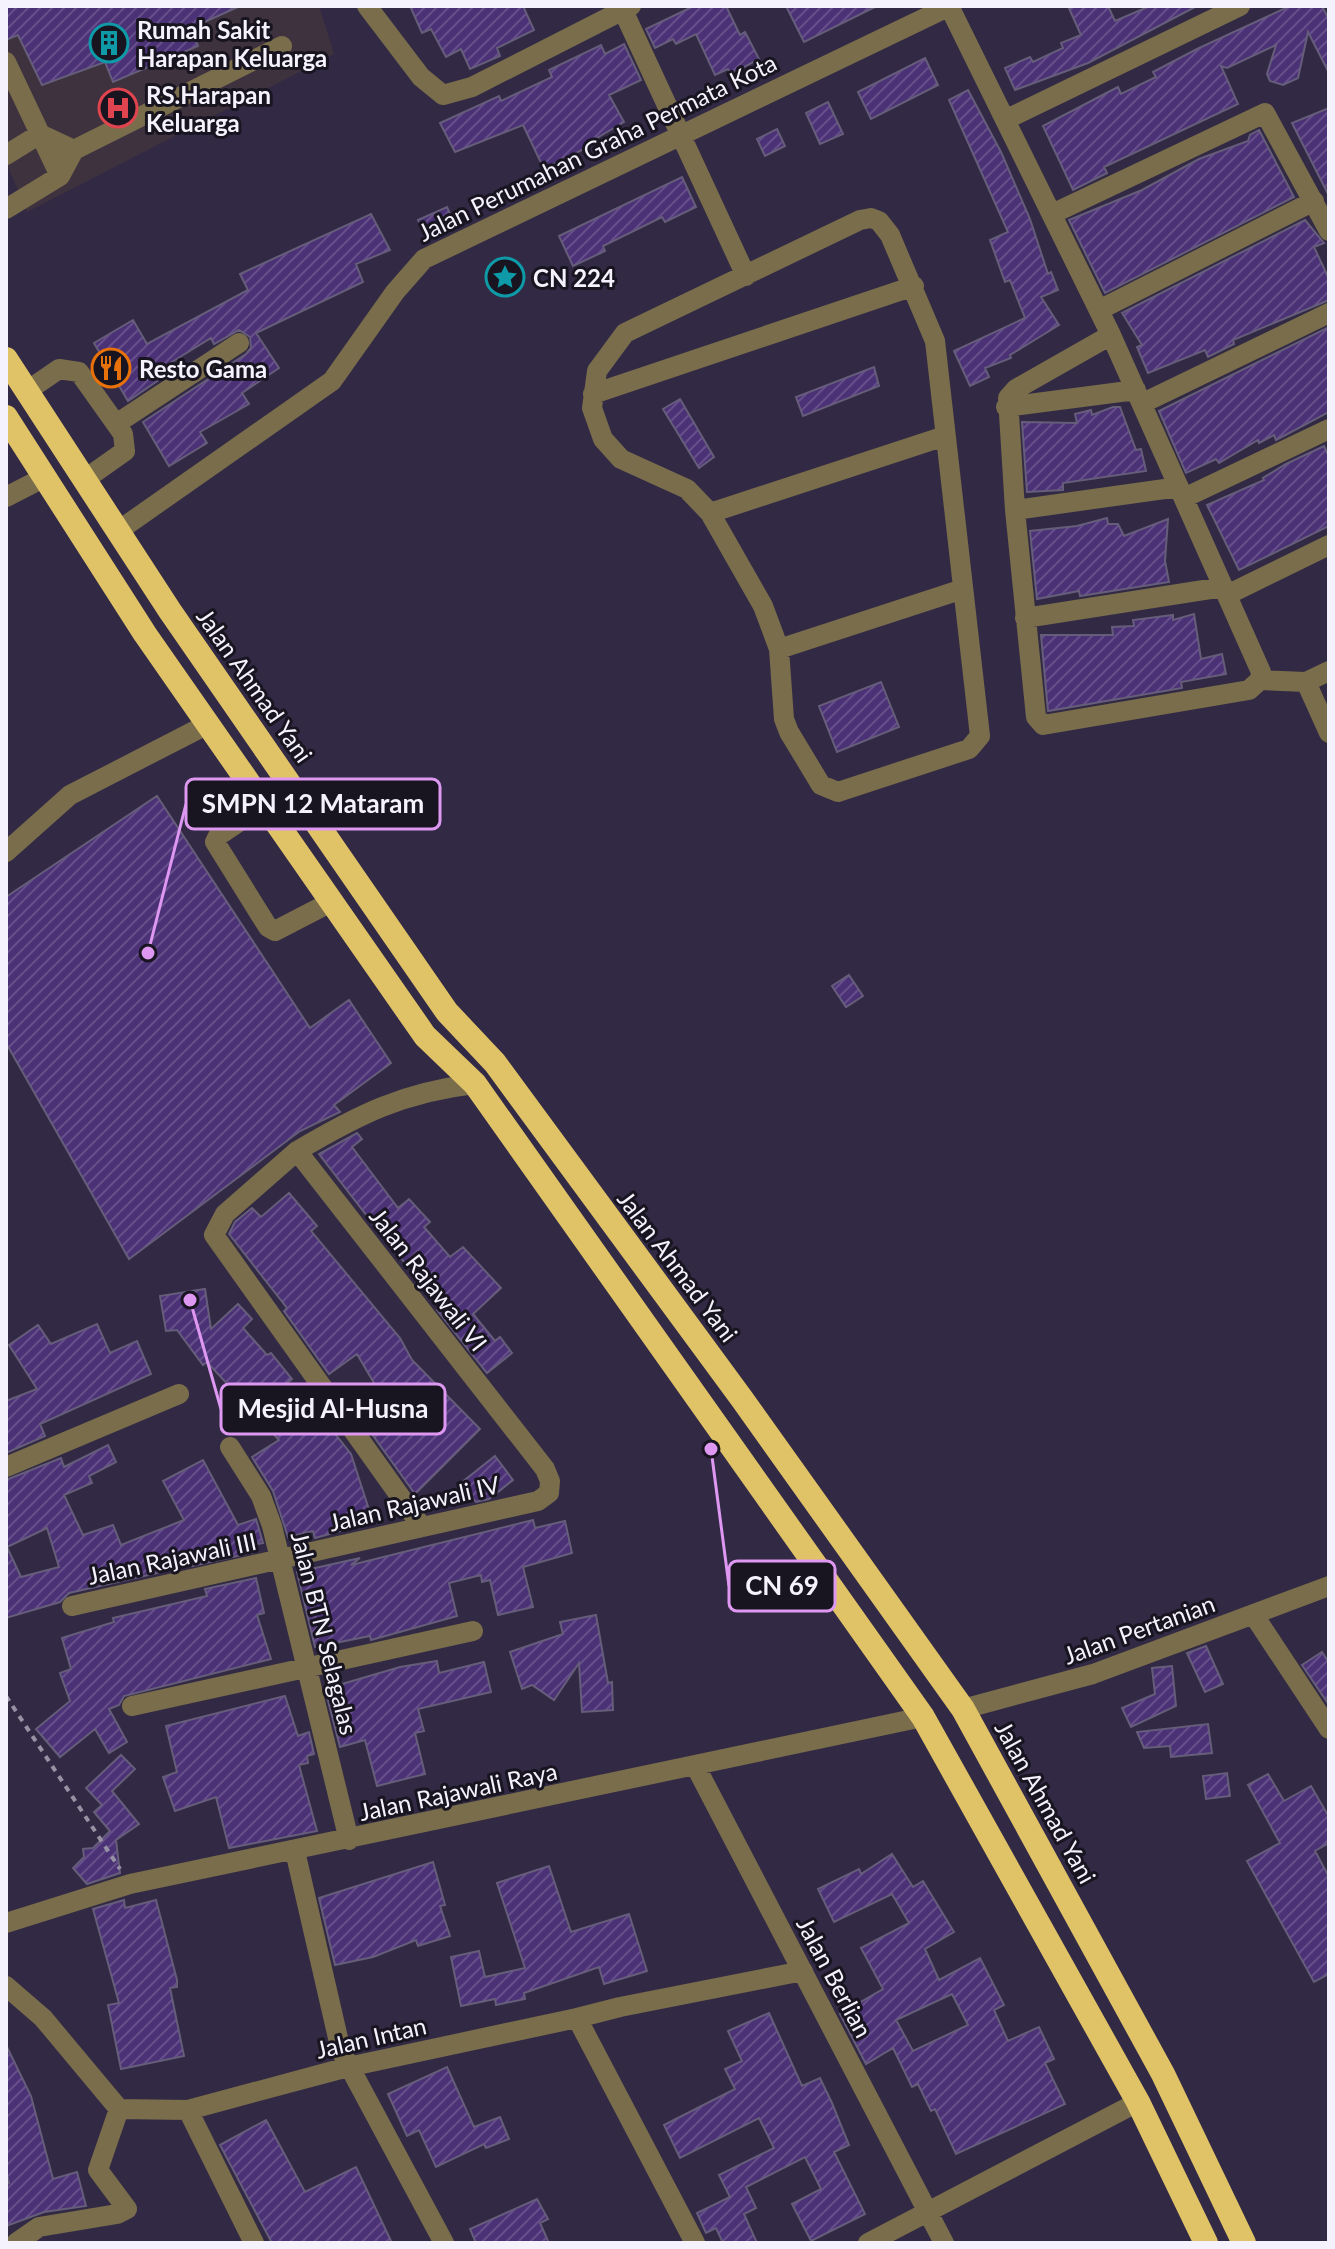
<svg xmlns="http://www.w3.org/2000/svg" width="1335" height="2249" font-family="Lato,sans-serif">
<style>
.medical{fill:#3f323f}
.building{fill:url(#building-hatch);stroke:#655d7a;stroke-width:2;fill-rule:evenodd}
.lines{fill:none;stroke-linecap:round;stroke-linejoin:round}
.path{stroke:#9791a3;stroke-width:4;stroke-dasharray:6 6;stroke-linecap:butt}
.minor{stroke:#796d4b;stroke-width:20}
.highway{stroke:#e0c267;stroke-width:24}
.labels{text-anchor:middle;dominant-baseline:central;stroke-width:6;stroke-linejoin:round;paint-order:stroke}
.poi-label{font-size:24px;font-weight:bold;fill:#f5f2fd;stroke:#181521;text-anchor:start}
.street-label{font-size:24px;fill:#f5f2fd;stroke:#181521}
.leader{fill:none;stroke:#de98f2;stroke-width:3}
.callout-dot{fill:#de98f2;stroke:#181521;stroke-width:3}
.callout{fill:#181521;stroke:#de98f2;stroke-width:3}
.callout-label{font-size:26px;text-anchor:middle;font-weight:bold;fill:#f5f2fd}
</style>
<defs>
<pattern id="building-hatch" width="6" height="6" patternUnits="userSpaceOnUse" patternTransform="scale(2)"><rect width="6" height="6" fill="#4b3176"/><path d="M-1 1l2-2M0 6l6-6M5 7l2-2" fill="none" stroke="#664f8a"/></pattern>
</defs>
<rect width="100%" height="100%" fill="#322a44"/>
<path class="medical" d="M6,6H319L334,54L27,212L6,162Z"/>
<path class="building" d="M6,6H240L191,28L198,46L113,82L105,62L42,85L18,35L6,40Z
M410,6H523L534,30L497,48L500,56L470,69L461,49L446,57L431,29L422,33Z
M694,6H726L740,35L745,32L759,59L731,74L728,69L715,75L696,34L676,44L673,39L655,48L646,29Z
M786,6H877L804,42Z
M1068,6H1108L1115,21L1150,6H1197L1088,63L1015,90L1005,68L1030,57L1033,62L1063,48L1061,43L1081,35Z
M1290,6H1322L1329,20V73L1308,32L1298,78L1283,85L1270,81L1267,74L1276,45L1227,68L1221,66L1238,104L1104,167L1107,173L1073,190L1043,126L1118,87L1121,94L1156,77L1153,72L1197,49Z
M624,44L641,80L609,95L624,122L587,144L588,147L544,169L523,125L455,152L440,123L499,96L501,101L552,77L549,70L601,45L605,54Z
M925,58L938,85L871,119L858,92Z
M968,90L1001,152L1030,219L1048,274L1051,272L1058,290L1041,297L1059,325L1010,355L1011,358L985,368L989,377L970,386L954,351L1025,318L1010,280L1005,282L990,240L1008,232L949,100Z
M828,102L843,134L820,144L806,113Z
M1329,108V196L1292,123Z
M777,129L785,146L765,156L757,139Z
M1259,130L1294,197L1105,293L1069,220L1142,190L1199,159L1248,141L1250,135Z
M682,177L696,207L665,222L662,217L603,246L605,251L573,266L559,236Z
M447,207L455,226L426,238L418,220Z
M371,214L390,250L356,264L363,282L256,333L279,368L242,393L249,404L200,432L207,443L169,466L143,422L246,354L251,348L250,337L239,330L214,344L211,338L162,368L166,375L128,401L94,343L133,320L147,344L248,290L240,274Z
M1305,220L1324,243L1314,247L1329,279V300L1233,340L1234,344L1208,357L1205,350L1148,373L1137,347L1142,345L1122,313Z
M1329,327V412L1276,440L1274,435L1259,443L1258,440L1219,463L1216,459L1186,473L1159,411Z
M874,367L879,386L803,416L796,397Z
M680,399L714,457L699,468L663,409Z
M1113,407H1120L1136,450L1141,449L1146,471L1063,483V490L1027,492L1022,422L1077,423L1075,414L1091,410L1092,415Z
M1324,446L1329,457V526L1239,570L1207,505L1264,480L1263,478L1286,464Z
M1107,518L1108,524H1118L1124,536L1168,519L1165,561L1169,582L1080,596L1079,591L1037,599L1030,531L1077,526Z
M1194,614L1201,659L1222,654L1226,674L1181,682L1182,688L1048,711L1041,635H1113L1112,627L1134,626L1133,620L1173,615V620Z
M881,682L899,727L837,752L819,706Z
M157,796L310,1028L349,1000L391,1063L334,1105L340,1112L300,1131L129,1259L6,1043V897Z
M849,975L863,996L846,1007L832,986Z
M357,1133L362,1139L352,1147L398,1208L409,1199L430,1222L424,1227L450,1257L463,1247L501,1288L473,1314L495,1341L500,1337L512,1353L487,1373L437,1310L449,1301L425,1272L418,1277L395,1252L319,1154Z
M289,1193L317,1226L311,1231L400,1338L412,1360L480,1429L415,1494L359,1416L384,1400L357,1354L329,1374L284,1311L287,1308L229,1234L235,1222L252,1208L261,1217Z
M205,1289L211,1329L238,1304L252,1319L243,1328L267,1355L271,1353L292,1379L278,1390L313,1433L328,1425L351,1454L373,1522L315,1538L313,1531L288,1537L273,1491L252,1457L279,1440L207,1362L203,1365L177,1330L166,1331L160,1296Z
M97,1324L110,1353L137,1341L151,1374L40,1424L45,1436L6,1453V1401L37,1389L9,1345L38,1325L51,1344Z
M108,1445L116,1462L89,1476L92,1483L64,1495L83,1535L113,1525L121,1545L184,1520L163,1481L203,1460L238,1525L256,1519L263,1543L253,1545L255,1552L192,1566L190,1561L157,1573L69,1593L60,1602L6,1618V1480L61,1458L64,1467ZM47,1528L59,1567L21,1577L7,1547Z
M495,1456L513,1480L489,1499L476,1502L461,1483Z
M533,1520L535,1528L565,1521L572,1553L523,1567L533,1607L498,1615L490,1580L482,1582L481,1575L449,1583L457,1616L371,1640L370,1636L315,1647L297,1572L360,1558L351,1565Z
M256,1578L264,1613L257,1615L271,1659L124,1696L119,1705L109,1709L127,1742L109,1753L95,1729L60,1757L36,1729L70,1701L60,1673L71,1669L62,1638L114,1622L113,1618L207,1596L205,1589Z
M596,1615L608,1683L612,1682L613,1710L582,1712L579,1663L554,1700L532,1685L522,1689L510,1652L563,1634L560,1622Z
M1206,1646L1223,1684L1205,1692L1187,1653Z
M1322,1652L1329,1663V1705L1302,1665Z
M437,1661L439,1673L484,1662L491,1692L418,1709L424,1731L415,1733L425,1774L377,1786L365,1740L340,1747L325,1689L400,1667Z
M1172,1666L1176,1706L1131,1727L1122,1708L1155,1694L1152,1668Z
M285,1696L298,1736L309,1732L314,1754L307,1756L308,1763L299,1765L317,1831L229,1848L216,1797L175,1811L163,1777L177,1772L166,1726Z
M1208,1724L1212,1753L1171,1757L1170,1746L1144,1748L1137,1732Z
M121,1755L135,1769L112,1791L139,1824L116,1840L120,1873L87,1884L73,1868L84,1857L83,1849L93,1848L110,1831L94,1812L102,1805L86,1788Z
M1227,1773L1230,1796L1206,1799L1203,1776Z
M1268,1774L1284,1801L1311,1786L1329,1817V1843L1315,1851L1329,1877V1974L1314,1982L1247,1861L1280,1843L1248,1785Z
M892,1854L913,1887L923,1881L954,1932L925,1949L939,1980L980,1958L1004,2005L994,2010L1008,2041L1039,2027L1054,2059L1045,2063L1065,2104L956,2154L935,2109L931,2111L918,2084L912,2087L893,2048L866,2064L840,2014L883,1989L861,1948L909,1923L892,1894L834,1922L818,1889L859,1869L861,1874ZM952,1994L968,2025L913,2051L896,2020Z
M433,1862L445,1905L440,1906L450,1936L418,1946L416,1940L373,1957L335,1965L319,1898Z
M549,1866L571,1932L629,1914L647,1971L604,1984L599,1967L524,1993L525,1999L496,2005L495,1999L461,2006L451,1957L479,1951L485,1977L525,1968L497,1883Z
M124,1900L125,1908L156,1900L177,1980V1987L170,1988L184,2056L121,2069L108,2005L119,2003L93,1909Z
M769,2013L802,2086L820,2078L832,2103L849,2145L834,2152L865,2214L811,2241L792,2204L821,2189L805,2157L746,2187L756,2208L744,2214L757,2243H723L716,2228L706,2233L697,2213L730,2197L719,2175L774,2148L759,2118L680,2158L664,2125L735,2089L725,2069L742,2061L728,2031Z
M6,2045L31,2096L53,2179L77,2172L86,2206L44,2212L6,2226V2185L9,2183L6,2170Z
M447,2067L474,2127L500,2117L509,2139L486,2148L484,2144L436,2167L419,2130L407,2136L388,2094Z
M266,2120L305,2192L356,2167L392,2243H272L220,2145Z
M537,2199L548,2219L540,2223L549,2243H476L470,2229Z"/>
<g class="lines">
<path class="path" d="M6,1696L120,1869"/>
<path class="minor" d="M367,6L421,77L443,95L472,87L631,6
M621,6L746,276
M949,6L1111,335L1261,672L1260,680L1249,690L1043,725L1036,717L1015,510L1008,398L1016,389L1111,335
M6,62L60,176
M1005,120L1240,6
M6,155L40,134L74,150
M6,209L60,176L74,150L282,46
M1052,214L1265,113L1329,231
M871,218L879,221L890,235L935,341L980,736L969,749L838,792L821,785L789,732L784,719L779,649L763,606L710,513L687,489L621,459L603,439L592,408L597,371L625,333L860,220Z
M1099,310L1314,201
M27,391L59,369L79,372L123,434L125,451L84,480
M593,394L914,286
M1143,403L1329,313
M1006,407L1136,390
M116,424L239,343
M6,497L45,477
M1184,498L1329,429
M1015,510L1179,487
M710,513L945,436
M118,531L332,381L395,292L424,259L950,6
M1227,595L1329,545
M1025,618L1223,587
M779,649L963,589
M1260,680L1306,682L1329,671
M1306,682L1329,733
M264,805L218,836L215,842L268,927L275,931L331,902
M6,852L70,795L208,724
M297,1151C358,1115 403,1092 475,1084
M230,1447L261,1496L272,1526L349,1840
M6,1467L179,1394
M72,1606L538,1501L549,1493L550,1481L545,1469L297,1151L225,1214L214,1235L422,1527
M1253,1614L1329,1729
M132,1706L473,1631
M963,1709L1093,1674L1329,1586
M696,1767L944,2243
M295,1851L341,2051L444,2243
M6,1923L130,1884L923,1717
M6,1986L43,2018L119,2109L188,2110L348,2067L577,2018L695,2243
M577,2018L620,2007L803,1971
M188,2110L254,2243
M16,2243L39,2227L117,2214L127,2209L98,2170L119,2109
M868,2243L1138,2102"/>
<path class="highway" d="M6,359L170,611L447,1012L495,1063L742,1399L963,1709L1163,2074L1244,2243
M6,417L145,634L425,1036L475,1084L923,1717L1138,2102L1206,2243"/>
</g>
<defs>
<g id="building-ring" transform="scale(2)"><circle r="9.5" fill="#181521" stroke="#0f9aa8" stroke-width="1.5"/><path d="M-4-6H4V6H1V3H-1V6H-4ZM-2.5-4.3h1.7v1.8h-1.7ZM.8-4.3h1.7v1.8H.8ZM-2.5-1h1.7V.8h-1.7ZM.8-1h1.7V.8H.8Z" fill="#0f9aa8"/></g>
<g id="hospital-ring" transform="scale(2)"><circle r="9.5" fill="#181521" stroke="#e0444e" stroke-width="1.5"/><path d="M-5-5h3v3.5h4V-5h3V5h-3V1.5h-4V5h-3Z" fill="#e0444e"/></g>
<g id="sight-ring" transform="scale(2)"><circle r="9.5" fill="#181521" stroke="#0f9aa8" stroke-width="1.5"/><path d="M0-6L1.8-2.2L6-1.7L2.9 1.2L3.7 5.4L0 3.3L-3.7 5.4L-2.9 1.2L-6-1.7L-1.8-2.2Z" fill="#0f9aa8"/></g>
<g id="restaurant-ring" transform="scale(2)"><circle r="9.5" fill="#181521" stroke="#e8710a" stroke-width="1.5"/><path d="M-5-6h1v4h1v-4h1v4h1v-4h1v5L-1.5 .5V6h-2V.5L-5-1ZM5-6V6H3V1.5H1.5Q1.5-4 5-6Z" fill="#e8710a"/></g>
</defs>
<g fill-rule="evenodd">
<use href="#building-ring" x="109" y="43"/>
<use href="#hospital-ring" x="118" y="108"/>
<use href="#sight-ring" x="505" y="277"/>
<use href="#restaurant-ring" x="111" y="368"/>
</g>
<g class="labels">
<g class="poi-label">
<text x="137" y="29">Rumah Sakit<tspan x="137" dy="28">Harapan Keluarga</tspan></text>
<text x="146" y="94">RS.Harapan<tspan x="146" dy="28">Keluarga</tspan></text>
<text x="533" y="277">CN 224</text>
<text x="139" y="368">Resto Gama</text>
</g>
<g class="street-label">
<text transform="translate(597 147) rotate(-26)">Jalan Perumahan Graha Permata Kota</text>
<text transform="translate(255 685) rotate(55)">Jalan Ahmad Yani</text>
<text transform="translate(678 1266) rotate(53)">Jalan Ahmad Yani</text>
<text transform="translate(429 1279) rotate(52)">Jalan Rajawali VI</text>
<text transform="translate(414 1503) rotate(-13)">Jalan Rajawali IV</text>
<text transform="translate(172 1558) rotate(-12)">Jalan Rajawali III</text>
<text transform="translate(1139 1629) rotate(-20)">Jalan Pertanian</text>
<text transform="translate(325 1633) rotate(76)">Jalan BTN Selagalas</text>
<text transform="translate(458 1791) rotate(-12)">Jalan Rajawali Raya</text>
<text transform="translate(1046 1802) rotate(61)">Jalan Ahmad Yani</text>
<text transform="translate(835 1977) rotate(62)">Jalan Berlian</text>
<text transform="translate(371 2037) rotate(-13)">Jalan Intan</text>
</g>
</g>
<path class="leader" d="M148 953L186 804M190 1300L221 1409M711 1449L729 1586"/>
<g class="callout-dot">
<circle cx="148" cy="953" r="8"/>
<circle cx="190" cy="1300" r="8"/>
<circle cx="711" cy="1449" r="8"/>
</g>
<g class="callout">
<rect x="186" y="779" width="254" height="50" rx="8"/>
<rect x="221" y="1384" width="224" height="50" rx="8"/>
<rect x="729" y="1561" width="106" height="50" rx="8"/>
</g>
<g class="callout-label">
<text x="313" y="813">SMPN 12 Mataram</text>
<text x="333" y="1418">Mesjid Al-Husna</text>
<text x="782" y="1595">CN 69</text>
</g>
<rect width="1335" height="2249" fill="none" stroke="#f5f2fd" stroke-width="16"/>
</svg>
